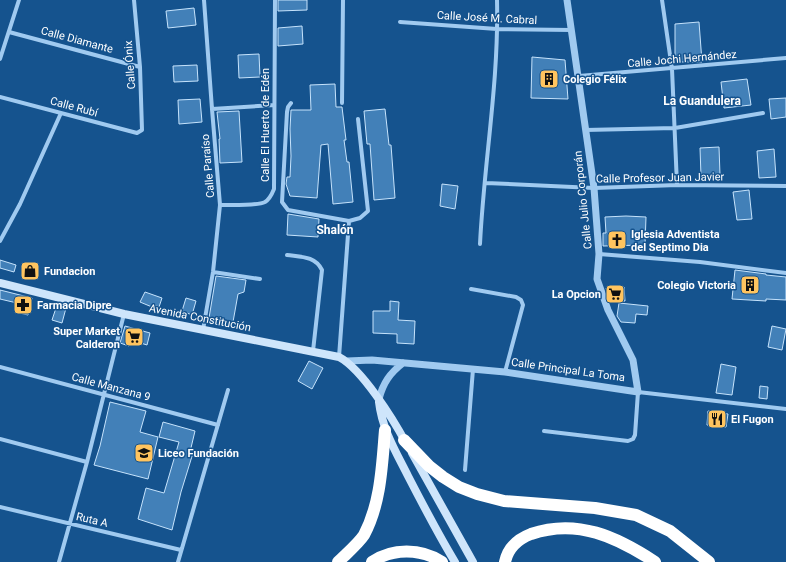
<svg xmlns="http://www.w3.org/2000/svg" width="786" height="562" font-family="Roboto,sans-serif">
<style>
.building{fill:#4280b8;stroke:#c6e3fc}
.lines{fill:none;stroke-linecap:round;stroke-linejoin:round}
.minor{stroke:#a0caf0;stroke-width:4}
.tertiary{stroke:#a0caf0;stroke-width:7}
.secondary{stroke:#cee5fb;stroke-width:8}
.motorway{stroke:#fff;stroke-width:12}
.labels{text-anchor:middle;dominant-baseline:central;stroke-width:3;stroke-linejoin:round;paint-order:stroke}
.street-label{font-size:11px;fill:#fff;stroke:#15538e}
.poi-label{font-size:11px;font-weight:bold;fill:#fff;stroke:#15538e;text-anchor:start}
.neighbourhood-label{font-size:12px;font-weight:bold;fill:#fff;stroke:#15538e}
</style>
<rect width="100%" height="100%" fill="#15538e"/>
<path class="building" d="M278,0H307V10L278,11Z
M194,8L196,25L168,28L166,11Z
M699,22L702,62H675V24Z
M302,26L303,44L278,46V28Z
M259,54L260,77L239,78L238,55Z
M532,57L565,60L568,99L531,98Z
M197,65L198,81L174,82L173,66Z
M747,79L751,105L724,108L721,82Z
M335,84L336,107H342L346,140H344L347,162H349L353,202L333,204L328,144L321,145L317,198L290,196L286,184L287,177H290L291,156L290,129L291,110H311L310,85Z
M786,98V117L771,119L769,99Z
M200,99L202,122L179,124L178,100Z
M385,109L389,145H391L395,198L374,200L370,144H367L364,111Z
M239,111L242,162L220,163L219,139H220L217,112Z
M719,147L720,175L701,176L700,148Z
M774,149L776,177L759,178L757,151Z
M442,184L458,186L455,209L440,206Z
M749,190L752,219L737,220L733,192Z
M288,214L319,219L318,237L287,235Z
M626,216L646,217L645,245L603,246V233H606L605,217Z
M0,260L16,265L14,272L0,268Z
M735,270L766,274V275L786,277V300L766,299V301L732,299Z
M216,276L246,280L244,292L238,294L233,322L209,318Z
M624,287L625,301L610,302L606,288Z
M0,290L32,298L28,315L15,312L17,303L0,299Z
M145,292L162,298L159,307L153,304L152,307L140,302Z
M186,298L196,301L192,315L182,311Z
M390,301L399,302L398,320L415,321L414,344L397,343V334L373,333V311H390Z
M619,303L648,306L647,315L636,314L635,323L621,322L617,316Z
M57,305L66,308L62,323L52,320Z
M125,326L150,333L147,345L131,340L129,346L120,343Z
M772,326L786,329L782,350L768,347Z
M309,361L323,368L312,389L298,381Z
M721,364L736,367L732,395L716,393Z
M760,386L768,387L767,399L759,398Z
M110,402L146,411L140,432L158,437L148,479L94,465L100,446Z
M708,411L728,414L726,427L707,425Z
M163,422L195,431L190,452L193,453L181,492L172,530L138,519L146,488L164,493L179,442L159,437Z"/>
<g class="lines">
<path class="minor" d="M662,0L672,69L677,185
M400,22L497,29L572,30
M9,32L140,67
M0,59L19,0
M579,76L786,58
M0,97L137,133L142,130L140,67L134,0
M291,103L288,107L287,112L282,202L288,210L349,221L360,218L368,211L358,119
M342,103L343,0
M212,109L274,105
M585,130L675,128L763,113
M486,183L594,188L677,185L786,186
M220,205C231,205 257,206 265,202C270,199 272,194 274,189L275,0
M0,241L20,204L61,113
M480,244C484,162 499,82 497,0
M599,254L700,262L786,273
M287,255C301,257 315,256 322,270L313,351
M213,272L260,279
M471,289L516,297L521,300L523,305L505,372
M203,330L213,272L220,205L212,109L204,0
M339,357L349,221
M0,367L218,425
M544,431L628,441L633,439L635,435L638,392L786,409
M0,439L87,462
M465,470L473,369
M0,507L181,550
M59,562L87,462L124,314
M178,562L228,390"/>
<path class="tertiary" d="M347,361L372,360L505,372L638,392L633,360L608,310L597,279L599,254L594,188L567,0
M379,399C383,383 390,373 403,363"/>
<path class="secondary" d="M0,283L124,314L339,357C362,369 393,419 406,443
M379,402C382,429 396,452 408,476C423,505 438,534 455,562
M412,453L473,562"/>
<path class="motorway" d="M404,440L429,466L443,477L459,487L477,494L504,501L595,508L636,515L670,531L709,562
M338,562C346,554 358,544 364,535C381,503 382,465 385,430
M372,562C392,548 421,548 442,562
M505,562C508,548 518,539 531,534C577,518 617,537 655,562"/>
</g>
<defs>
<g id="building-square" transform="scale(1)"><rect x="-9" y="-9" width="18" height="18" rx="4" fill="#ffc45f" stroke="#15538e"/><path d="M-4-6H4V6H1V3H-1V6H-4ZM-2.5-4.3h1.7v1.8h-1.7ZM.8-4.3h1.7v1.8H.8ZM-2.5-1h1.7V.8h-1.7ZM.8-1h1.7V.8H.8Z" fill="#111"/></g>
<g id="church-square" transform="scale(1)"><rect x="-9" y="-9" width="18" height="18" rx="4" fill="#ffc45f" stroke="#15538e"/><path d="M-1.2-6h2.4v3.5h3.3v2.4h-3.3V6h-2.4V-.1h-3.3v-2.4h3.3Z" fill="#111"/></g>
<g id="shop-square" transform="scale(1)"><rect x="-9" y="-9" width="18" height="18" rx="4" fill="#ffc45f" stroke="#15538e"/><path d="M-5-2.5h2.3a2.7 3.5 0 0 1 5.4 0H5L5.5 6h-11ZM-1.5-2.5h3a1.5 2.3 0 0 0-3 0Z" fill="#111"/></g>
<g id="supermarket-square" transform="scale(1)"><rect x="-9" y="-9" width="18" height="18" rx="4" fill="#ffc45f" stroke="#15538e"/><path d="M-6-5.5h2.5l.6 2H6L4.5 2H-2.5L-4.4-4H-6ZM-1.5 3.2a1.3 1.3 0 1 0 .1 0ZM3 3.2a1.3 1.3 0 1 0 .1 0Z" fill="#111"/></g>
<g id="pharmacy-square" transform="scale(1)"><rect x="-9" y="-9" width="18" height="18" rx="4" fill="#ffc45f" stroke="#15538e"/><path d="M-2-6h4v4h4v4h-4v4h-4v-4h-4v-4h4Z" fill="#111"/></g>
<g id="restaurant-square" transform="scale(1)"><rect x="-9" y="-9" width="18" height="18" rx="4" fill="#ffc45f" stroke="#15538e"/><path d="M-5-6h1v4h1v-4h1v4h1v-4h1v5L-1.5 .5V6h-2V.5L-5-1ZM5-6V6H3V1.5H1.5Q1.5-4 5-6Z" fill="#111"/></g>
<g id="school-square" transform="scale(1)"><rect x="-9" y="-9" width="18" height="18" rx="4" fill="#ffc45f" stroke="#15538e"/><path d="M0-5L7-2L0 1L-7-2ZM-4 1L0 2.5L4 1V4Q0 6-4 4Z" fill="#111"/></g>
</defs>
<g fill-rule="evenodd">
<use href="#building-square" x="549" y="79"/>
<use href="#church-square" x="617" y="240"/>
<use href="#shop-square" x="30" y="271"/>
<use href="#building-square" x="750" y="285"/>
<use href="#supermarket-square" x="615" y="294"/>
<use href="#pharmacy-square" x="23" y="305"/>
<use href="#supermarket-square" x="134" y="337"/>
<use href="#restaurant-square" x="717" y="419"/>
<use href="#school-square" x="144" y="453"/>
</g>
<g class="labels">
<g class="street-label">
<text transform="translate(487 18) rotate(3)">Calle José M. Cabral</text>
<text transform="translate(77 40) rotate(15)">Calle Diamante</text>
<text transform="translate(682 59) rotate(-5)">Calle Jochi Hernández</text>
<text transform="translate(130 65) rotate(-94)">Calle Ónix</text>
<text transform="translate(74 107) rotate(15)">Calle Rubí</text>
<text transform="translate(265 125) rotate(-90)">Calle El Huerto de Edén</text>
<text transform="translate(208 166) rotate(-95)">Calle Paraíso</text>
<text transform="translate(660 178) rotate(-1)">Calle Profesor Juan Javier</text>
<text transform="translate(583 200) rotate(-96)">Calle Julio Corporán</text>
<text transform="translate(200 318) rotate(11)">Avenida Constitución</text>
<text transform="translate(568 370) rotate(8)">Calle Principal La Toma</text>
<text transform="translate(111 387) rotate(15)">Calle Manzana 9</text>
<text transform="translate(92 520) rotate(13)">Ruta A</text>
</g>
<g class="poi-label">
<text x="563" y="79">Colegio Félix</text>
<text x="631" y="234">Iglesia Adventista<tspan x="631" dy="13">del Septimo Dia</tspan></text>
<text x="44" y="271">Fundacion</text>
<text x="736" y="285" text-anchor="end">Colegio Victoria</text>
<text x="601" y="294" text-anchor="end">La Opcion</text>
<text x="37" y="305">Farmacia Dipre</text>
<text x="120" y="331" text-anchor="end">Super Market<tspan x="120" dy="13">Calderon</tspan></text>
<text x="731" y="419">El Fugon</text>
<text x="158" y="453">Liceo Fundación</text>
</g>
<g class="neighbourhood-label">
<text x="702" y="101">La Guandulera</text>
<text x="335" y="230">Shalón</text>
</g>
</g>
</svg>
